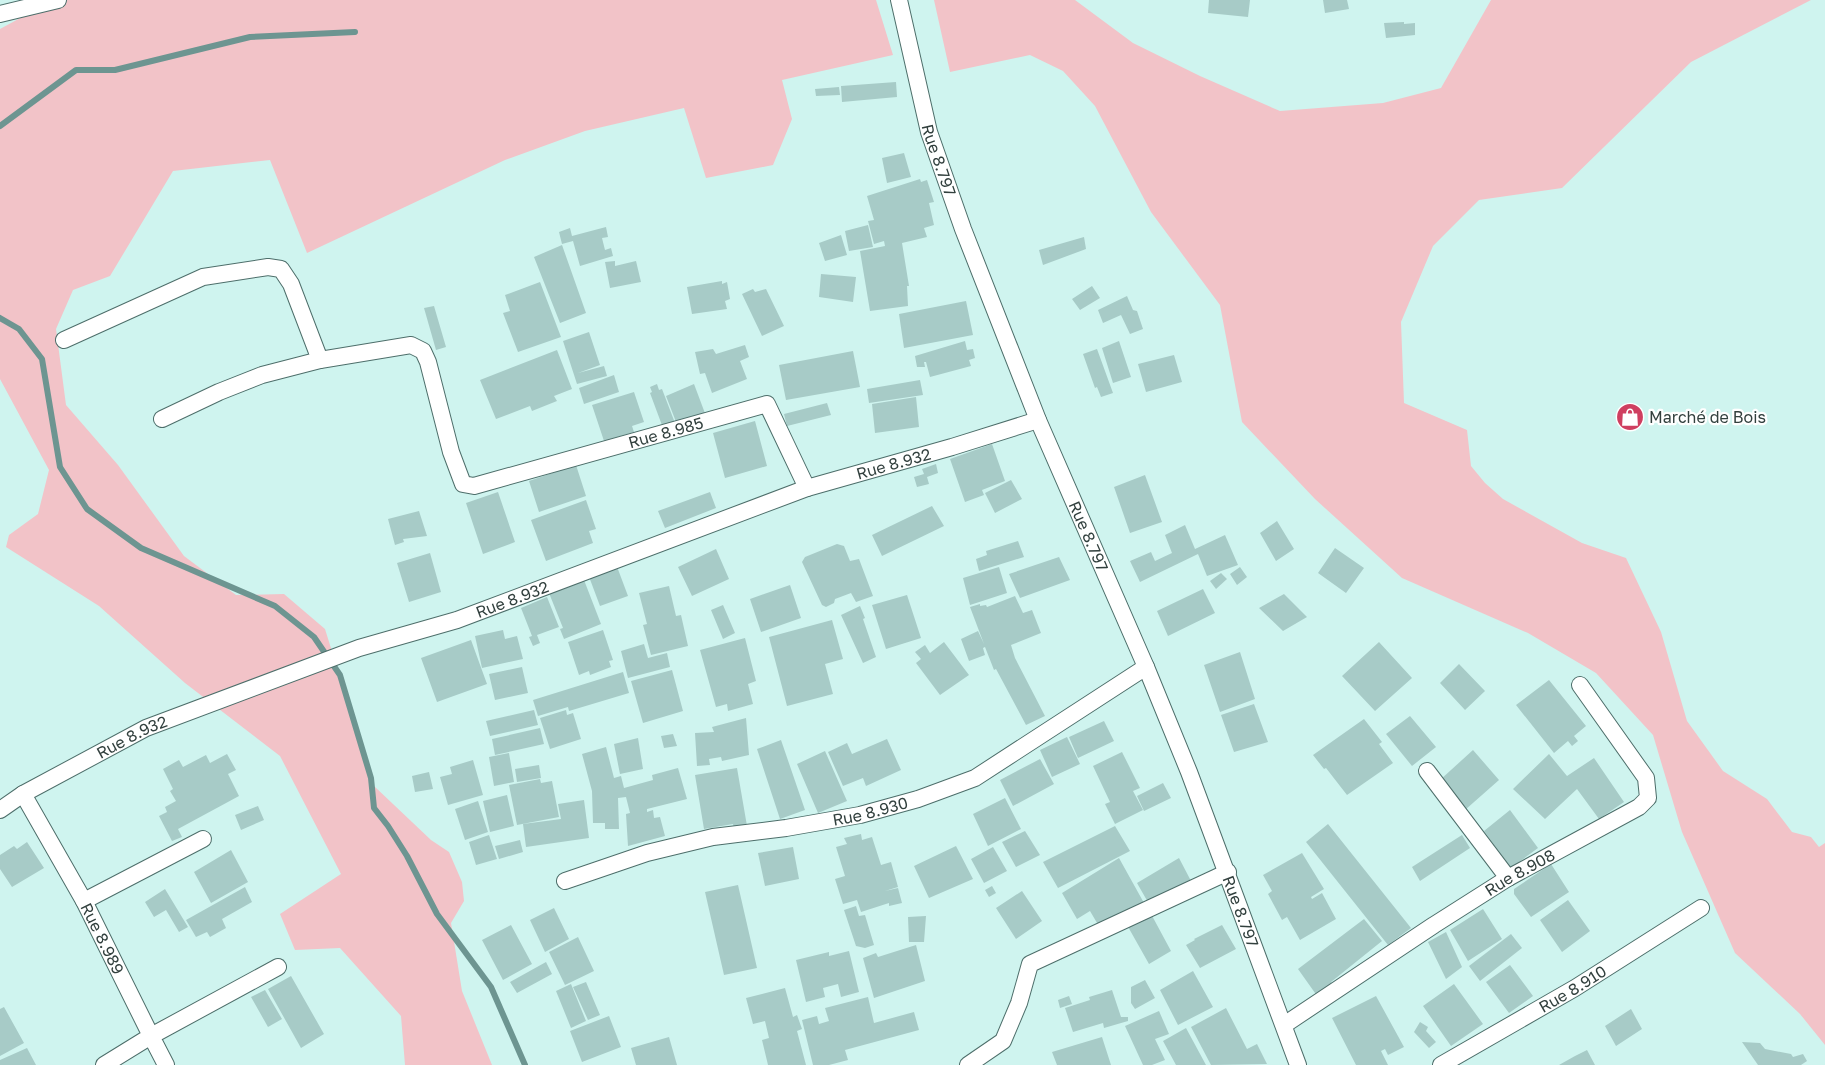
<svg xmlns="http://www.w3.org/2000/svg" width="1825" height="1065" font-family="'Golos Text',sans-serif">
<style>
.green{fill:#f2c3c8}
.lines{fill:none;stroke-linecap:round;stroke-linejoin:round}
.stream{stroke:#6d9591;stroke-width:6}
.building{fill:#a7cbc7}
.minor-casing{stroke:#4d6e6a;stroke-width:18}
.minor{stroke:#fff;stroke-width:16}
.labels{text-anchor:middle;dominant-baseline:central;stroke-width:4.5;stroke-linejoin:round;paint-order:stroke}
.street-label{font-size:16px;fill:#32403e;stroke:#fff}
.poi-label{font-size:16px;fill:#32403e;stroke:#fff;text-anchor:start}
</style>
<rect width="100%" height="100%" fill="#cff4ef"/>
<path class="green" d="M68,0H876L893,55L782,80L792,119L773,165L706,178L684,108L585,131L505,160L307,253L270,160L173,171L110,276L73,290L56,329L66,405L118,465L184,556L236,595L284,594L325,629L374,786L431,840L449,852L462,882L464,901L451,923L462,991L492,1065H405L401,1016L340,948L295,950L280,914L341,874L280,756L185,683L99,606L6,547L9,535L38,514L49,470L0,379V29L46,4Z
M934,0H1075L1133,43L1200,76L1280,111L1383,103L1441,88L1491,0H1811L1691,62L1562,188L1479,200L1433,246L1401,322L1404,403L1467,430L1471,466L1485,483L1503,499L1582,543L1626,558L1661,632L1687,721L1723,771L1767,799L1792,832L1811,837L1819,847L1825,843V1045L1800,1014L1735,953L1682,832L1653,735L1596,673L1528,633L1402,578L1315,499L1242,422L1220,305L1151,212L1095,106L1063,71L1030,55L950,72Z"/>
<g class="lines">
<path class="stream" d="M0,126L76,70H115L250,37L355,32
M0,318L19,329L42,359L60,467L87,509L141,548L275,606L314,637L340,675L371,778L374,808L388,826L407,856L437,914L491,987L525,1065"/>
</g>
<path class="building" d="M1209,0H1250L1248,17L1208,13Z
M1323,0H1347L1349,9L1325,13Z
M1404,22V24L1415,23V35L1386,38L1384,23Z
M896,82L897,97L842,102L841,86Z
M839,87L840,95L816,96L815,89Z
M904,153L911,177L887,183L882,158Z
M920,179L921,182L927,180L934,202L929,203L934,225L924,228L927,237L902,243L909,286H907L908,306L870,311L860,251L885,246L884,241L874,244L868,221L874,220L867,196Z
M868,225L873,247L849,251L845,231Z
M606,227L608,237L602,238L605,250L611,248L613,256L580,266L573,241L562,244L559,232L570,228L572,236Z
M841,235L847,255L825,261L819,243Z
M1084,237L1086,249L1043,265L1039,250Z
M562,245L586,313L560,323L534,257Z
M615,261V266L636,261L641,282L610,288L605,262Z
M821,274L856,277L853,302L819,297Z
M722,281V284L727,282L730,299L725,301L727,309L692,314L687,287Z
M540,282L561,337L518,352L503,313L510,311L505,295Z
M1092,286L1100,298L1080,310L1072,299Z
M753,289L755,292L766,289L784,326L762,336L742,294Z
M1127,296L1133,310L1137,311L1143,329L1130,334L1121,315L1103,323L1098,310Z
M966,301L973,335L904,348L899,314Z
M434,306L446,347L436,350L424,308Z
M589,332L600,365L578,373L604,366L607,376L577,384L563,341Z
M965,341L967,350L973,349L975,358L969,360L971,366L930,377L926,362H924L925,367H917L915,356Z
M1119,341L1131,377L1113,383L1102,348Z
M745,345L749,357L740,361L747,379L712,393L705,373L700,374L695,352L713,349L716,354Z
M1097,349L1113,393L1101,397L1097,387L1095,388L1083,354Z
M557,350L572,389L554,396L557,401L532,411L530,406L496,419L480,380Z
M853,351L860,387L786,400L779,365Z
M1174,355L1182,382L1146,392L1138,364Z
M614,375L619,392L584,404L579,388Z
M920,380L923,395L869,403L867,389Z
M657,384L659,390L662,389L675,423L663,428L650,393L652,392L650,387Z
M694,384L706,416L678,427L666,396Z
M634,392L644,422L632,426L634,432L604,441L592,405Z
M916,397L919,427L875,433L872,404Z
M827,403L831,415L787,426L784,414Z
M755,421L767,466L725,478L713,433Z
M992,444L1005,481L982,490L984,495L965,502L950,459Z
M936,464L938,473L927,477L929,484L917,487L914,477L924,474L922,469Z
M576,465L586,496L539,512L529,481Z
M1145,475L1162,522L1130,533L1114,487Z
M1011,480L1022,499L995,513L985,493Z
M498,492L515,542L483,554L466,503Z
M710,492L716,508L665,528L658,511Z
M586,500L596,529L589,531L593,543L546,561L531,520Z
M932,506L944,526L882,556L872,535Z
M419,511L427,536L403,539L404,542L395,545L388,519Z
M1277,521L1294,549L1276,561L1260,533Z
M1185,525L1195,549L1225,535L1238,565L1207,576L1198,554L1140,582L1130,561L1151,552L1155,561L1172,553L1165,535Z
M1018,541L1024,557L979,571L976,559L987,555L986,551Z
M837,544L844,546L850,561L859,559L873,596L856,602L851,593L835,599L834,603L826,607L822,605L802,562L805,557Z
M1335,548L1364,568L1346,593L1318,573Z
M716,549L729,579L692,596L678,567Z
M430,553L441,592L409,602L397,563Z
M1059,557L1070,580L1020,598L1009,574Z
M616,564L628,596L600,606L588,574Z
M999,567L1007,593L970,605L963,578Z
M1240,567L1247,577L1237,585L1230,574Z
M1221,573L1227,579L1216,589L1210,581Z
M584,580L601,624L564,639L560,629L563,628L549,593Z
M790,585L801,618L761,632L750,599Z
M669,586L676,616L681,615L688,646L651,655L643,625L647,624L639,593Z
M1203,589L1215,613L1168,636L1157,611Z
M1284,594L1307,617L1283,631L1259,608Z
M907,595L921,638L886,649L872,605Z
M1015,596L1023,613L1032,610L1041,633L1011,645L1015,658L1045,716L1026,725L996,669L994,670L985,647L983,648L985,655L969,661L961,639L978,631L984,644L970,607L980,604V606L986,605L987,607Z
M547,597L559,627L537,635L540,643L533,646L529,637L532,636L521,608Z
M723,605L735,633L723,639L711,610Z
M860,606L865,618L863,619L876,657L863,663L841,615Z
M832,620L843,659L825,664L833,694L787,706L769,637Z
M503,630L505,639L517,636L523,659L482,668L475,636Z
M603,630L613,660L609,661L611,667L590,675L589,671L579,675L568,642Z
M745,638L756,681L748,684L753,704L728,711L727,704L716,707L700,650Z
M471,640L487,684L437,702L421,658Z
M944,642L969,675L940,695L916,663L921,659L915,652L925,645L930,653Z
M1379,642L1412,678L1375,711L1342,676Z
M644,644L648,658L667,653L670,667L628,678L621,651Z
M1240,652L1255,699L1220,712L1204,665Z
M1459,664L1485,691L1465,710L1440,683Z
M522,667L528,693L495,700L489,674Z
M672,670L683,711L643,723L631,681Z
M623,672L629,693L569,711L568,707L538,716L533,700Z
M1549,680L1586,726L1574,736L1578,741L1572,746L1568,741L1554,753L1516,705Z
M1254,704L1268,742L1234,752L1221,715Z
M534,710L538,725L490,736L486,721Z
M566,710L567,715L573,713L581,739L550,749L540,718Z
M1410,716L1436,747L1412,766L1386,734Z
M746,718L749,755L722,761L721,757L709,759L710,765L697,766L695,733L714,732L712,727Z
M1364,719L1382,742L1379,744L1393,763L1347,795L1326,768L1324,769L1313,755Z
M1104,721L1114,741L1078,758L1069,737Z
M540,728L544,744L495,755L492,739Z
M673,734L677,746L664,748L661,736Z
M1067,737L1080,764L1052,777L1040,750Z
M638,738L643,769L620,774L614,744Z
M887,739L901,770L866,786L863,778L843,786L828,752L847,743L852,754Z
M781,740L805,810L780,819L757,749Z
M606,747L614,778L621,776L624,788L653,780L652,775L678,768L687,799L647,809V812L653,810L654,818L660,817L665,836L628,846L626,814L630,813L626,797L618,798L619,829H605V823H593L592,791L582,754Z
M1473,750L1499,780L1465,810L1440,780Z
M825,751L847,801L818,813L797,764Z
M1122,752L1140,788L1133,791L1143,810L1115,824L1105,804L1110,802L1093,766Z
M509,753L514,782L494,786L489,757Z
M227,754L236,770L228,774L239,796L178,829L182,837L172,841L159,816L167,812L165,807L176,801L170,791L173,789L163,769L179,760L183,767L206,755L210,763Z
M1549,754L1567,776L1594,758L1624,802L1599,819L1577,789L1545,819L1513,789Z
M1040,759L1054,784L1013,806L1000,780Z
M473,760L483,795L448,805L440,777L452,774L450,767Z
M539,765L541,778L517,782L515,769Z
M737,768L747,826L734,828L733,824L704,829L695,775Z
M429,772L433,789L415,792L412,776Z
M540,779L541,783L552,781L559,817L517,825L509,785Z
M1163,783L1171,798L1144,811L1137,796Z
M507,795L514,826L490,832L483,801Z
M1005,798L1021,829L988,846L973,814Z
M584,800L589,838L526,847L523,824L561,819L558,804Z
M478,801L488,832L465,840L455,809Z
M258,806L264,820L241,830L235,815Z
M1510,810L1538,848L1511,868L1484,831Z
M1328,824L1411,928L1388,945L1306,842Z
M1115,826L1130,851L1058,888L1043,862Z
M1025,831L1040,855L1016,867L1002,842Z
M861,834L862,840L872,837L881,865L891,862L898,887L885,891L898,888L902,903L889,906V903L861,912L857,900L843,904L835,879L845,876L836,847L847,844L844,838Z
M489,835L497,859L476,865L469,842Z
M1462,835L1470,848L1420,881L1412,867Z
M520,840L523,852L499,859L495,846Z
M27,842L44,868L12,887L0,869V855L14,846L17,849Z
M956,846L973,879L929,898L914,866Z
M793,847L799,879L765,886L758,853Z
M993,847L1007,871L984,883L971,859Z
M231,850L248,882L211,903L194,872Z
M1302,853L1324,889L1311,897L1312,899L1322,893L1336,919L1300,940L1287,917L1282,920L1268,894L1272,891L1263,875Z
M1119,858L1144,903L1100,928L1090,911L1077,919L1062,893Z
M1179,858L1191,881L1149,904L1137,883Z
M1551,864L1569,892L1531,917L1514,894V889Z
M738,885L757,968L724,975L705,892Z
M992,886L996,893L989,897L985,890Z
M245,887L252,902L222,919L226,928L210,937L207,932L196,937L186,920Z
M165,889L188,927L179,932L166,910L154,917L145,902Z
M1022,891L1042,921L1016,939L996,908Z
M1568,900L1590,931L1562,952L1540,920Z
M856,906L859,916L865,915L874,945L865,948L856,946L844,910Z
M554,908L569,939L545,952L530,920Z
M1483,909L1502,939L1468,961L1450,930Z
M1150,912L1171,951L1149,964L1127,925Z
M926,916L924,942H909L908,917Z
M1364,919L1382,941L1331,982L1335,988L1320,1000L1298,969Z
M511,925L532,964L503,980L482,940Z
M1222,925L1236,949L1200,968L1186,945L1195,940L1194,939Z
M1446,932L1462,967L1446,979L1428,942Z
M1511,934L1522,948L1480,981L1469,966Z
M578,937L594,971L565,985L549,952Z
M916,945L925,981L874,998L863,958L876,953L878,957Z
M849,951L859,992L841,997L838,984L823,988L825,997L806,1002L796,960L829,952V956Z
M546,962L552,974L517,993L510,982Z
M1510,965L1533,996L1509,1013L1486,982Z
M1193,971L1213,1007L1178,1025L1160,990Z
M291,976L324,1034L301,1048L268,989Z
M1145,980L1155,998L1135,1009L1131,1003V987Z
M586,982L600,1015L588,1020L573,987Z
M571,984L586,1021L571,1028L556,991Z
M1454,984L1483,1024L1451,1046L1423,1006Z
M785,988L793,1017L797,1015L802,1029L797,1031L806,1065H768L762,1040L769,1038L765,1021L753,1024L746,998Z
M265,990L282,1019L268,1027L251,997Z
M1112,990L1121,1017H1128V1021L1104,1028L1103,1023L1073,1032L1065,1008L1090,1000L1089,997Z
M1069,996L1072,1004L1060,1008L1058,1000Z
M1376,996L1404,1047L1388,1055L1385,1049L1381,1051L1388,1065H1356L1332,1018Z
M868,997L874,1023L914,1012L919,1030L845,1050L848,1060L829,1065H813L802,1020L817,1016L819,1024L829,1021L825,1008Z
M4,1007L24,1043L0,1056V1009Z
M1226,1008L1247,1049L1257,1044L1267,1064L1211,1065L1191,1027Z
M1631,1009L1642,1029L1616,1046L1605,1026Z
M1159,1011L1169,1034L1155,1039L1165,1060L1152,1065H1143L1125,1026Z
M609,1016L621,1047L582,1062L570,1031Z
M1420,1022L1428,1027L1426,1031L1436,1042L1429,1048L1414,1032Z
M1186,1028L1206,1065H1176L1163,1041Z
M669,1037L677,1065H636L631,1048Z
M1102,1037L1111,1065H1057L1052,1052Z
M1742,1042L1760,1043L1765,1049L1791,1054L1793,1057L1803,1054L1807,1061L1801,1065H1758Z
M27,1048L36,1065H0V1060Z
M1587,1050L1595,1065H1559L1575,1056Z"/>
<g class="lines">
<g class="minor-casing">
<g id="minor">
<path id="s1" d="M899,0L929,132L963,229L1038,420L1146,667L1189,772L1298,1065"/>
<path d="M0,14L58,0"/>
<path id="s2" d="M64,340L203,277L268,267L281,269L291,284L320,360L411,345L423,351L428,362L451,452L463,484L474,486L767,404L807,488"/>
<path d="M162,419L219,392L262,375L320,360"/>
<path d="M1427,771L1508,878"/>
<path id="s3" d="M23,794L84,901L151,1036L104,1065"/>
<path id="s4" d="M0,810L23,794L146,728L359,648L457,620L807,488L952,447L1038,420"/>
<path id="s5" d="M565,881L647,853L713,837L786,828L860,815L918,799L975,778L1146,667"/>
<path d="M84,901L203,839"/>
<path id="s6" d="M1284,1025L1434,925L1508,878L1639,807L1648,798L1646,778L1580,685"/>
<path d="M166,1065L151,1036L278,967"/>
<path d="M968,1065L1003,1041L1019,1003L1030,964L1228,872"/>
<path id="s7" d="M1441,1065L1575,988L1701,908"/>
</g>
</g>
<use href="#minor" class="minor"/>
</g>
<defs>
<g id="shop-disc" transform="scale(1.4375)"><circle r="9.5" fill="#cf3f60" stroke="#fff"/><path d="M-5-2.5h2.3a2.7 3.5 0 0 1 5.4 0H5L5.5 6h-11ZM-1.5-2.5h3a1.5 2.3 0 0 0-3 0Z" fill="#fff"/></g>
</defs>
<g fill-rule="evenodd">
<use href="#shop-disc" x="1630" y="417"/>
</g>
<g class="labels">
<g class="street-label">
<text stroke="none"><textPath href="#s1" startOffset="165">Rue 8.797</textPath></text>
<text stroke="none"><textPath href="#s2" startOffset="786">Rue 8.985</textPath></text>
<text stroke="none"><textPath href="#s4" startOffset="961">Rue 8.932</textPath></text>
<text stroke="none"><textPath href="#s1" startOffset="570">Rue 8.797</textPath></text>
<text stroke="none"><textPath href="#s4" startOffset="556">Rue 8.932</textPath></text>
<text stroke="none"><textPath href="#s4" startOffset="151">Rue 8.932</textPath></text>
<text stroke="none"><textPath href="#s5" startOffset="314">Rue 8.930</textPath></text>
<text stroke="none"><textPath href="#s6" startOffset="281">Rue 8.908</textPath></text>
<text stroke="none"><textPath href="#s1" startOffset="975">Rue 8.797</textPath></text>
<text stroke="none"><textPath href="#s3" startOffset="165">Rue 8.989</textPath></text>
<text stroke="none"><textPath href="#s7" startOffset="152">Rue 8.910</textPath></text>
</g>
<g class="poi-label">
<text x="1649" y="417">Marché de Bois</text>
</g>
</g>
</svg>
